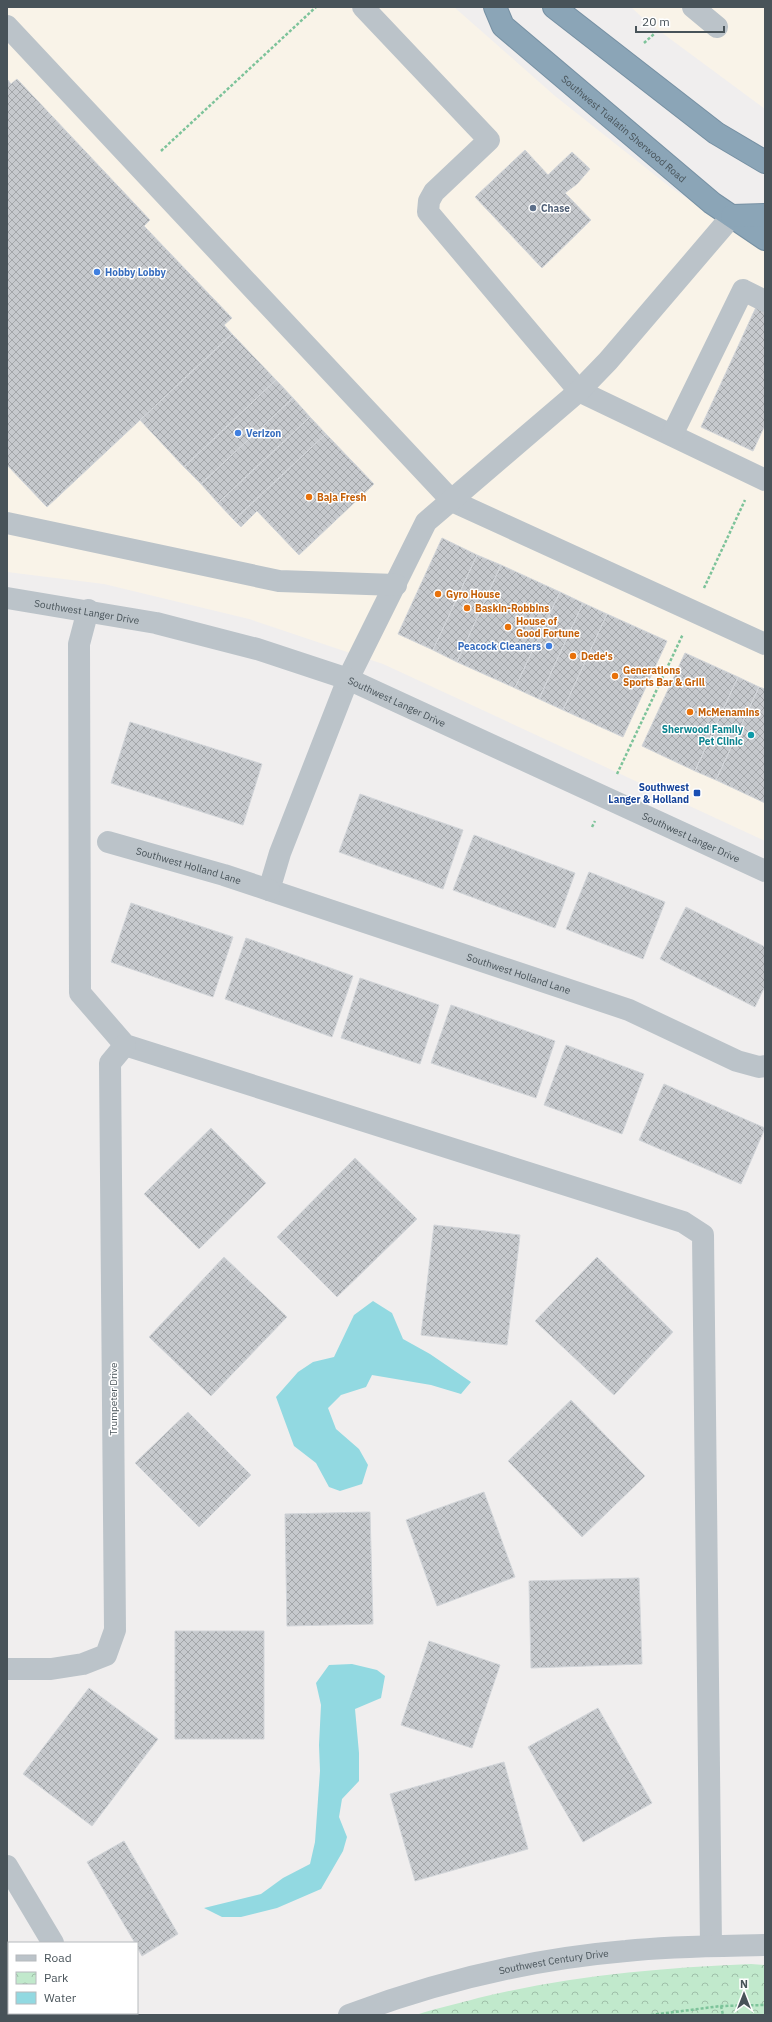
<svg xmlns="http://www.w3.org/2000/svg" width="772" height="2022" font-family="'IBM Plex Sans',sans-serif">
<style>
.commercial{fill:#f9f3e8}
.park{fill:url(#park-crowns)}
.water{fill:#92d9e1}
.building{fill:url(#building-cross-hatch);stroke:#d2d5d9}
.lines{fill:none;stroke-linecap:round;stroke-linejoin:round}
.highway-casing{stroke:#7690a3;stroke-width:24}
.path{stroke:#7dc39a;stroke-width:2.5;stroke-dasharray:3 2;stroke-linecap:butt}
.minor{stroke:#bbc3c9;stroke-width:22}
.highway{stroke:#8ba5b7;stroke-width:22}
.service-dot{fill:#5c6f8a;stroke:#fff;stroke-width:1.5}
.shop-dot{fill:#3f7fe0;stroke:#fff;stroke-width:1.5}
.food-dot{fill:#e8710a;stroke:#fff;stroke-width:1.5}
.culture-dot{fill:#0f9aa8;stroke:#fff;stroke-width:1.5}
.transit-dot{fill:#1a4fb4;stroke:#fff;stroke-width:1.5}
.labels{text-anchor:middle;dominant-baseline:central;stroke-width:3;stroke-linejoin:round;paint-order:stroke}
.street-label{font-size:10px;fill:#485359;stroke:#fff}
.service-label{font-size:10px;font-weight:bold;fill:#4e5e75;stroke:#fff;text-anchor:start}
.shop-label{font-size:10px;font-weight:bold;fill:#366cbe;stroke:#fff;text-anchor:start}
.food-label{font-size:10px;font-weight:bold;fill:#c56008;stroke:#fff;text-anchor:start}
.culture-label{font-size:10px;font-weight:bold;fill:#0d838f;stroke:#fff;text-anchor:end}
.transit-label{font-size:10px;font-weight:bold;fill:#164399;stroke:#fff;text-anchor:end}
</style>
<defs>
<pattern id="park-crowns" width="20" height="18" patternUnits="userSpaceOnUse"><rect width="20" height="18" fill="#c1e9cc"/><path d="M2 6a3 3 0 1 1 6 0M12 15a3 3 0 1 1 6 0" fill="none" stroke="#9fbfa9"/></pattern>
<pattern id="building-cross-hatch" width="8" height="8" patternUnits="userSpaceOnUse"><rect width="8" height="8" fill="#c6c9cd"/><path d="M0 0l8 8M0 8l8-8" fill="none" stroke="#a3a6a9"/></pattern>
</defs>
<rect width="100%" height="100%" fill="#f0eeee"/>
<path class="commercial" d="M7,7H454L555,96L670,187L765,250V841L383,664L249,619L104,584L7,572Z
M631,7H765V109L646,21Z"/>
<path class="park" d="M751,1964L765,1965V2015H416C436,2008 457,2004 478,1998C569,1976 657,1968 751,1964Z"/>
<path class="water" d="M373,1301L392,1313L403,1339L430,1354L471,1382L461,1394L431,1385L372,1375L366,1387L341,1395L328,1408L336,1429L359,1449L368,1465L362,1484L340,1491L329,1487L316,1463L294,1446L276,1397L298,1372L313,1362L334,1357L354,1315Z
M352,1664L377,1670L385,1676L381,1698L355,1709L359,1753V1781L342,1799L339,1817L347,1837L343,1851L321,1889L277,1908L241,1917H222L204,1908L261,1894L283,1878L310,1864L315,1842L320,1771L319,1745L321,1705L316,1683L329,1665Z"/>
<path class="building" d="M7,79L11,84L17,79L150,220L144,226L232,318L224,325L232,334L47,507L7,465Z
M525,150L548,175L572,152L590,169L577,184L565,193L591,220L542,268L475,197Z
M757,305L765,309V425L753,451L701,427Z
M232,334L276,380L184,467L140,420Z
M276,380L293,398L201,484L184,467Z
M293,398L310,417L218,503L201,484Z
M310,417L326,434L234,520L218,503Z
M326,434L374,484L299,555L257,511L241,527L234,520Z
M442,538L477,555L433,650L398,634Z
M477,555L501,565L457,662L433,650Z
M501,565L560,592L515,688L457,662Z
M560,592L583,603L539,699L515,688Z
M583,603L607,614L563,710L539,699Z
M607,614L667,641L623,737L563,710Z
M685,653L738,677L695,771L642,746Z
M738,677L759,687L716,780L695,771Z
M759,687L765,689V803L716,780Z
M130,722L262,764L243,825L111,783Z
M360,794L463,830L443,889L339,852Z
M474,835L575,873L555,928L453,890Z
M589,872L665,902L643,959L566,929Z
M131,903L233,937L213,997L111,962Z
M686,907L765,947V986L755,1007L660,959Z
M246,938L353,976L332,1037L225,999Z
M360,978L439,1005L420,1064L341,1038Z
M451,1005L555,1041L536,1098L431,1063Z
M566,1045L644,1074L622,1134L544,1105Z
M664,1084L765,1128L741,1184L639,1140Z
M211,1128L266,1183L199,1249L144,1194Z
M355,1158L417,1219L337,1297L277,1237Z
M434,1225L520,1235L507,1345L421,1335Z
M224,1257L287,1317L211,1396L149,1337Z
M597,1257L673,1332L614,1395L535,1321Z
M571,1400L645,1476L582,1537L508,1461Z
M188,1412L251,1475L199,1527L135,1463Z
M484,1492L515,1577L437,1606L406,1520Z
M370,1512L373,1624L287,1626L285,1514Z
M639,1578L642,1664L531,1668L529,1581Z
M175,1631H264V1739H175Z
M429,1641L500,1665L472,1748L401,1725Z
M89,1688L158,1739L92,1826L23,1774Z
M598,1708L652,1803L583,1842L528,1747Z
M504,1762L528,1849L415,1881L390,1794Z
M124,1841L178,1934L142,1956L137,1947V1943H135L87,1862Z"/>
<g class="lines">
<g class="highway-casing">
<g id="highway">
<path id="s5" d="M495,7L503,26L712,203L765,239"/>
<path d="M554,7L716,133L765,162"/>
<path d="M732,216L765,215"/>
</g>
</g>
<path class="path" d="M644,43L654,34
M161,151L316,7
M704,588L745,500
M617,774L683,634
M592,827L595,821
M721,2006L723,2015
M651,2015L721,2006L765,2005"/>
<g class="minor">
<path d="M363,7L489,140L434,192L429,201L428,212L579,391L765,480"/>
<path d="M693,7L717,27"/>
<path d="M7,26L452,501L765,644"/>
<path id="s1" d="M732,216L608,361L579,391L426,522L348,679L280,853L269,890L629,1010L737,1061L759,1067L765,1066"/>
<path d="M672,435L743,290L765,301"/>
<path d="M7,523L279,581L396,585"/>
<path id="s2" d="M7,598L156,623L257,649L348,679L765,871"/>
<path d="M88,610L79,644L80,993L125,1045L683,1222L703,1235L711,1946"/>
<path id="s3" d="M108,842L224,875L269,890"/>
<path d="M7,1669H51L83,1664L106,1655L115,1630L110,1063L125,1045"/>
<path d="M7,1866L53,1943"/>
<path d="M96,2013L97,2015"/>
<path id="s4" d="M349,2015C437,1982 532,1959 626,1951C672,1946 719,1946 765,1945"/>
</g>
<use href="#highway" class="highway"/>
</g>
<circle class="service-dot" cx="533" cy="208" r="4"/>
<g class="shop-dot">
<circle cx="97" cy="272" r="4"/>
<circle cx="238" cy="433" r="4"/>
<circle cx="549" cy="646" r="4"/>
</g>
<g class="food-dot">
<circle cx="309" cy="497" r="4"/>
<circle cx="438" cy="594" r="4"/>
<circle cx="467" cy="608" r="4"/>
<circle cx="508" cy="627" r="4"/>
<circle cx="573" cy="656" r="4"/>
<circle cx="615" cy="676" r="4"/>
<circle cx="690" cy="712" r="4"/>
</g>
<circle class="culture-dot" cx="751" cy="735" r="4"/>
<rect class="transit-dot" x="693" y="789" width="8" height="8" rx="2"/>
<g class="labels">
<g class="street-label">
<text stroke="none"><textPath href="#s5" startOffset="179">Southwest Tualatin Sherwood Road</textPath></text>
<text stroke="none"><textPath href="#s2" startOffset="81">Southwest Langer Drive</textPath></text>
<text stroke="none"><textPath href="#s2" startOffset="405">Southwest Langer Drive</textPath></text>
<text stroke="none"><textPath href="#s2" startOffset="729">Southwest Langer Drive</textPath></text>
<text stroke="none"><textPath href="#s3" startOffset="84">Southwest Holland Lane</textPath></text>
<text stroke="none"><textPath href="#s1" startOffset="1098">Southwest Holland Lane</textPath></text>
<text transform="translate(113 1399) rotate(-90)">Trumpeter Drive</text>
<text stroke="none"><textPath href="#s4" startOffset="212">Southwest Century Drive</textPath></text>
</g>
<g class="service-label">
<text x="541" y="208">Chase</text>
</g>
<g class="shop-label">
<text x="105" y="272">Hobby Lobby</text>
<text x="246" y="433">Verizon</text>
<text x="541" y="646" text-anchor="end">Peacock Cleaners</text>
</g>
<g class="food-label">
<text x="317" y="497">Baja Fresh</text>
<text x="446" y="594">Gyro House</text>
<text x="475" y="608">Baskin-Robbins</text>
<text x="516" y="621">House of<tspan x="516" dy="12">Good Fortune</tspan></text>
<text x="581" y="656">Dede's</text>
<text x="623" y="670">Generations<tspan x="623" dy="12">Sports Bar &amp; Grill</tspan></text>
<text x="698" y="712">McMenamins</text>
</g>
<g class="culture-label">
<text x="743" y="729">Sherwood Family<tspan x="743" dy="12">Pet Clinic</tspan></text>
</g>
<g class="transit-label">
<text x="689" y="787">Southwest<tspan x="689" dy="12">Langer &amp; Holland</tspan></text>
</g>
</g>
<rect width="772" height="2022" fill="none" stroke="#485359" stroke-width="16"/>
<rect x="8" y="1942" width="130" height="72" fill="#ffffff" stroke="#b6babd"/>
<rect x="16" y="1955" width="20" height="6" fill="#bbc3c9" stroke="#b6babd"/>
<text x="44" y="1962" font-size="12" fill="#485359">Road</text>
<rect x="16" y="1972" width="20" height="12" fill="url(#park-crowns)" stroke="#b6babd"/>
<text x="44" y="1982" font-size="12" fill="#485359">Park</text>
<rect x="16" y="1992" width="20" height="12" fill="#92d9e1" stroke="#b6babd"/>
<text x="44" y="2002" font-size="12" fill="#485359">Water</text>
<g transform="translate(744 1994)" stroke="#ffffff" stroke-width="3" paint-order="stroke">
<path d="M0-3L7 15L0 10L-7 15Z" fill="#485359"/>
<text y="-6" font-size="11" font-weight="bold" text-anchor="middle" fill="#485359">N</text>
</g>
<path d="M636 26v6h88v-6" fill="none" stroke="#485359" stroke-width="2"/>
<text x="642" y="26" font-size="12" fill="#485359" stroke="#ffffff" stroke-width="3" paint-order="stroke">20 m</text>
</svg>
